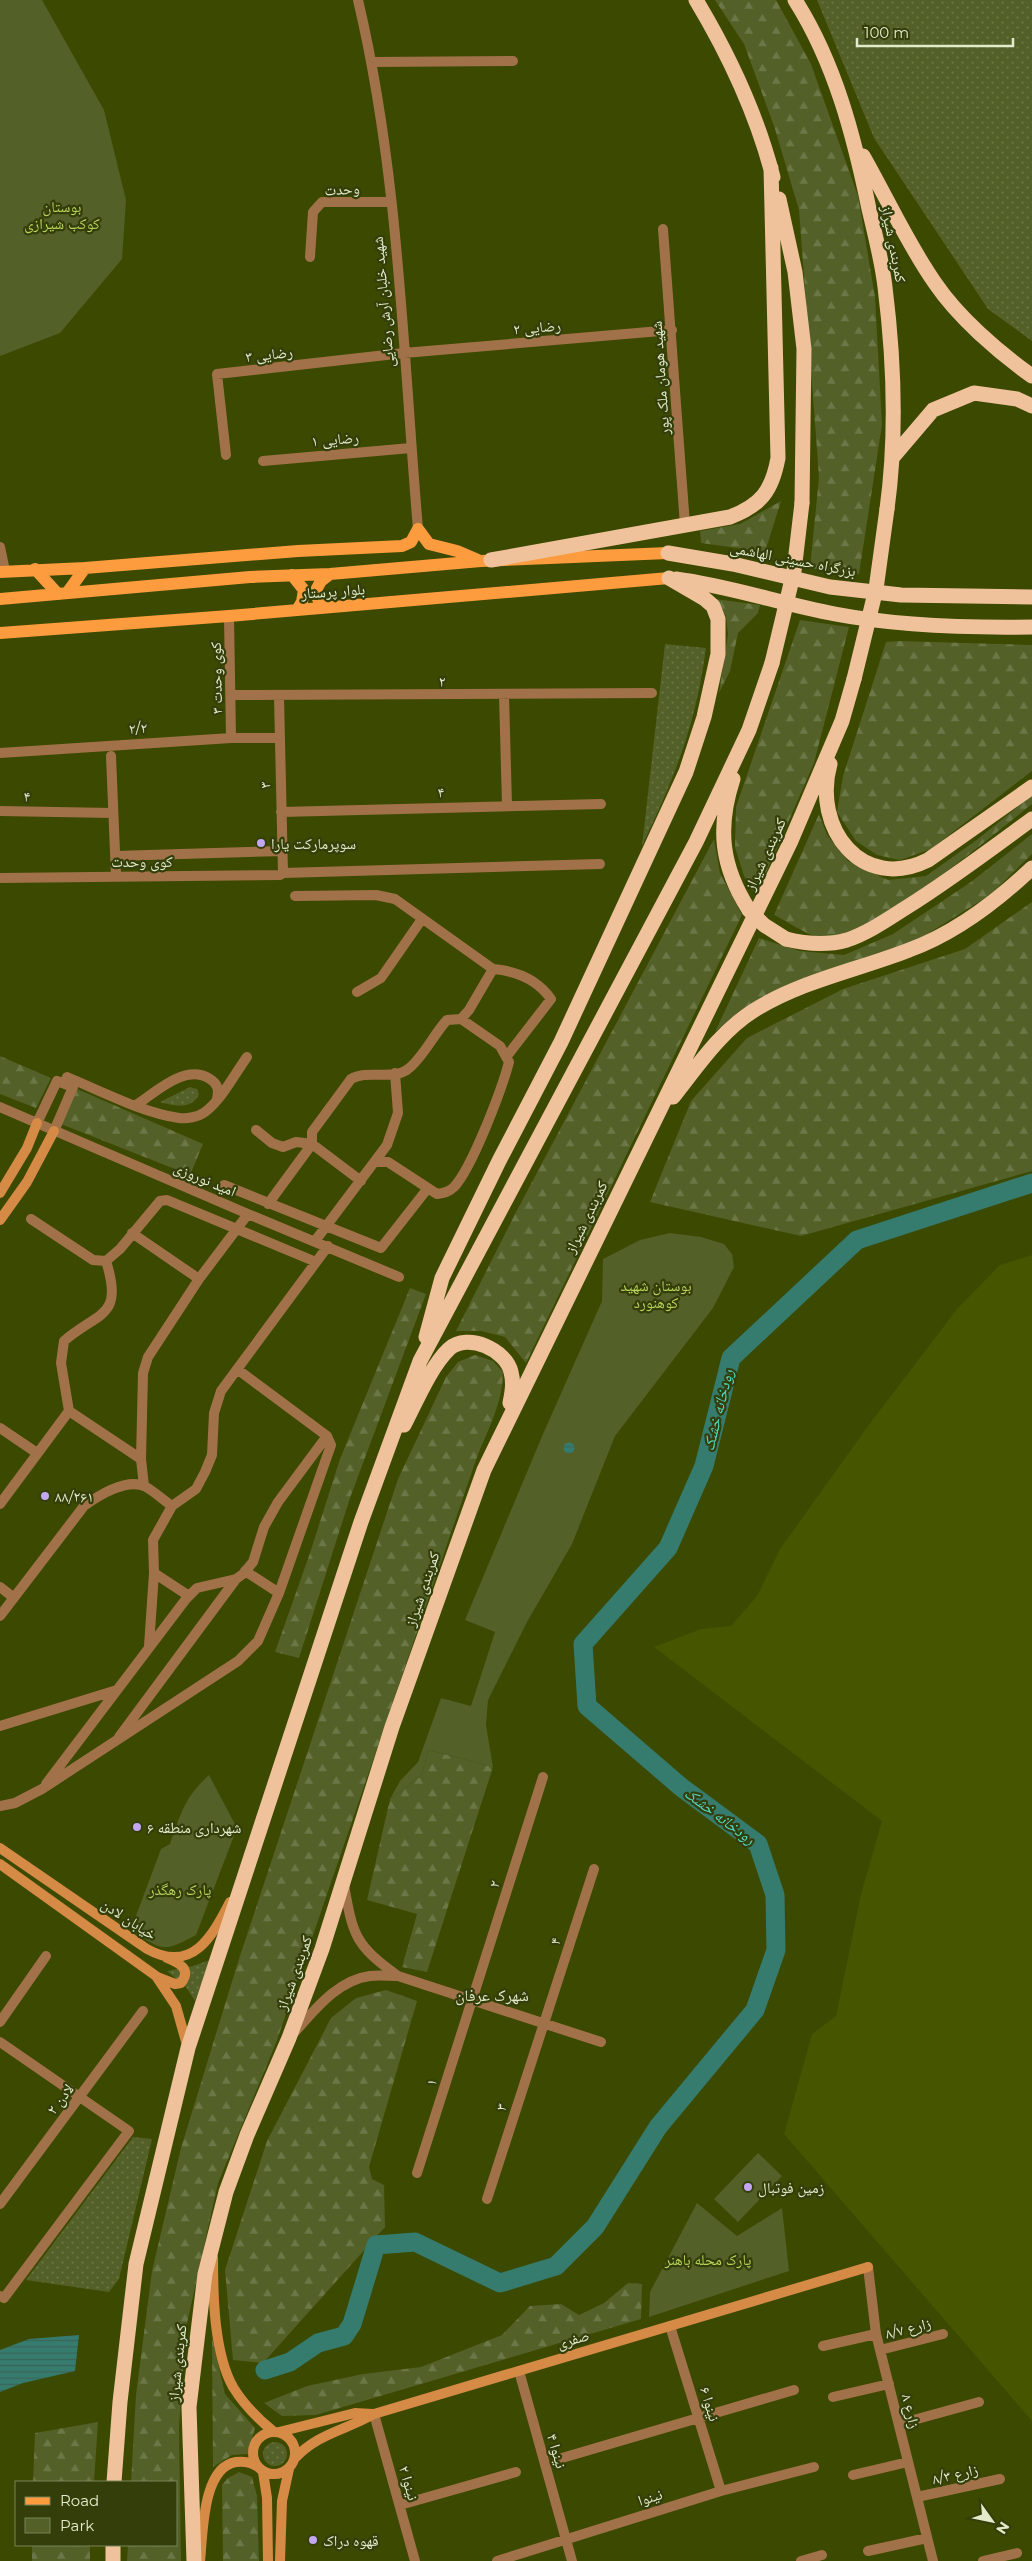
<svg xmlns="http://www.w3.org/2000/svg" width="1032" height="2561" font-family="Montserrat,'Noto Naskh Arabic',sans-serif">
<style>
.built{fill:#465500}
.grass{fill:url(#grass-dots)}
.forest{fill:url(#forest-firs)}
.park{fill:#536028}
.water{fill:url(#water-rules)}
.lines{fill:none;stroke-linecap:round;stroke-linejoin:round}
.river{stroke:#357c6f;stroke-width:19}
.street{stroke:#a17249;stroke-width:10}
.secondary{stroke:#d58a45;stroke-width:10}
.primary{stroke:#fc9c3e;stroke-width:12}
.highway{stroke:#f0c29c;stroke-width:15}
.highway-bridge{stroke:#f0c29c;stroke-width:15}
.poi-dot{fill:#c2a7f2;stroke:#333e0b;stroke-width:2}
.labels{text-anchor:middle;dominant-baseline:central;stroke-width:4.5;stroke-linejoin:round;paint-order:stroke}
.street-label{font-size:15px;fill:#e2ebca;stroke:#333e0b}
.park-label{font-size:15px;fill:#bad65b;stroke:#333e0b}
.poi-label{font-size:15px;fill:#e2ebca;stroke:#333e0b;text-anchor:start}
.water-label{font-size:16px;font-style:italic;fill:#50d9c3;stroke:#333e0b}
.neighbourhood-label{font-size:16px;fill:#e2ebca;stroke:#333e0b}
</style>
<defs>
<pattern id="grass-dots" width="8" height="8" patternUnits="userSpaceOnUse" patternTransform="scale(1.25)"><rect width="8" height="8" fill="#536028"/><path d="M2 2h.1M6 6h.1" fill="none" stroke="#6b7746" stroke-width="1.8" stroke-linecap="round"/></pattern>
<pattern id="forest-firs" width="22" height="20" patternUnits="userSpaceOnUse" patternTransform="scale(1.25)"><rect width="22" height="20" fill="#536028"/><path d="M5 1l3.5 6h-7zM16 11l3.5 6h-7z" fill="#6b7746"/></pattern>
<pattern id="water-rules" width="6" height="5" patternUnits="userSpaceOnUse" patternTransform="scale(1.25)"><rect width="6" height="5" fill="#357c6f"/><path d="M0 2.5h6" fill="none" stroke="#3c6458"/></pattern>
</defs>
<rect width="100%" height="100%" fill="#3c4900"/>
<path class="built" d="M1032,1255V2421L784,2134L812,2034L836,2016L861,1894L882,1821L654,1647L701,1629L731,1626L757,1596L780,1549L868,1426L957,1309L1000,1265Z"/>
<path class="grass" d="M817,0H1032V341L988,309L874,138Z
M665,644L706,648C696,725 675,776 642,846Z
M190,1087L197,1089L199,1094C193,1110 173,1106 160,1102Z
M210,1960L195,2001L186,1987L167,1971L193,1966Z
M133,2137L152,2139L119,2279L109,2292L26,2280Z
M263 2454a12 12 0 1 1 24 0a12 12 0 1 1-24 0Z"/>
<path class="forest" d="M715,0H776L811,64L858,196L875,297L882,425L859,574L810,568L819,477L799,210L775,129L744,44Z
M781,501L765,552L701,543L700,531L740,524Z
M715,599L760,605L758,613L738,633L730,671L719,693L728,634L726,616Z
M800,620L849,627L814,763L756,896L744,876L735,847L736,807Z
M898,641L1032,645V771L931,849L900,860L877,855L856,841L837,812L843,776L886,642Z
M1032,795V804C994,834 864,945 818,937C807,935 785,920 774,915L819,814L827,835L848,861L888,880L926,876L978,839Z
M1032,834V854L990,895L919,939L791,983L739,1011L715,1032L759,938L800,951L844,955L893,934L971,882Z
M714,839L720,873L742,915L526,1363L505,1337L481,1331H456L514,1216Z
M1032,902V1171L801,1236L650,1202L691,1101L747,1038L843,989L965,949Z
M0,1056L51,1078L36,1108L0,1094Z
M77,1089L203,1144L190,1175L61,1124Z
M410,1288L426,1294L350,1498L299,1658L275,1652L310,1553L340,1459Z
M475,1355L493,1361L503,1372C503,1402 488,1430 477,1457L276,2043L218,2183L186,2328L179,2428L181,2561H127L128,2545H176V2482H131L136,2395L152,2271L181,2148L239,1959L398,1479L446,1377L458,1362Z
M429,1750L493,1767L427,1972L402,1967L417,1914L367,1900L390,1799L421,1776Z
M386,1990L417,2001L369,2167L372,2179L384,2185L385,2227L263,2363L233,2360L225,2270L267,2141L331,2018L356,1998Z
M628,2283L642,2284L641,2319L316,2415L282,2416L264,2403L307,2386L363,2374L421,2367L502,2335L530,2306L561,2304L579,2315L604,2303Z
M212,2338L225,2394L255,2428L248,2454L232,2455L213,2467Z
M98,2422L94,2482H33L35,2433Z
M239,2472L252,2477L257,2496L259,2561H223L222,2485L228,2478Z
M32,2545H90V2561H32Z"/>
<path class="park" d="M0,0H42L104,110L126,200L122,259L60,333L0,356Z
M670,1233L701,1237L724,1244L732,1254L734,1267L713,1308L615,1436L572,1544L527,1622L488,1700L486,1725L493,1767L429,1750L421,1776L390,1799L400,1781L418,1762L441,1698L471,1706L495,1632L465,1620L543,1434L602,1301L603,1259L640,1240Z
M209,1775L237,1828L196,1935C163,1953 161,1951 131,1929L161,1849L170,1844C181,1813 184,1798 209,1775Z
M758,2153L782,2176L738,2222L714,2199Z
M697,2203L737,2236L782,2208L789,2271L649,2317L650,2292Z"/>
<path class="water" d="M563.5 1448a5.5 5.5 0 1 1 11 0a5.5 5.5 0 1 1-11 0Z
M79,2335L75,2371L23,2383L0,2392V2350L29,2339Z"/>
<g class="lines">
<path class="river" d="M265,2370L290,2362L318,2343L344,2336L352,2324L376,2245L415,2242L500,2283L556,2266L595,2227L658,2127L755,2010L776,1950L775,1895L758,1844L681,1787L587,1706L583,1644L668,1548L704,1466L731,1358L857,1240L1032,1183"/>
<path class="street" d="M358,0C399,173 403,353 418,529
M373,62L513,61
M663,229L685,525
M310,257L313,212L322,202H391
M226,455L217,374L404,353L672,330
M263,461L411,448
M0,547L5,571
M229,616L231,738
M232,695L652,693
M504,695L507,805
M279,696L283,873
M0,753L231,738H278
M111,756L116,876
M0,811L113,813
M281,812L601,804
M115,856L283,851
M0,878L280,875L283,873L600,864
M295,896L376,895L395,899L493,969C517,971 537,979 551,999L507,1056
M357,992L381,978L422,919
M65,1082L67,1077C101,1091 143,1113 179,1118C187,1119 198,1117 205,1112C222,1099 234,1075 247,1057
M136,1105C156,1092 185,1063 210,1079C218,1084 219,1090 217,1099
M0,1107L248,1214L399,1277
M37,1123L57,1081L73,1087L54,1131
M256,1130L272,1143L283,1147L296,1142L312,1144L361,1181
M375,1162H388L437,1194C444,1193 449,1192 454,1187C472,1168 502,1089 509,1062L500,1046L461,1019
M224,1185L381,1248L428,1188
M268,1204L312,1144V1132L351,1079C367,1069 393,1081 408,1069C422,1059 434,1034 447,1020L461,1019L469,1010L493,969
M31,1219L93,1260L106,1261L120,1249L160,1201L167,1200L316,1262
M132,1233L199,1279
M315,1241L387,1145L398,1113L395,1073
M69,1411L141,1459
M0,1428L37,1453
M144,1486L141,1459L143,1373L148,1357L199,1279L248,1214
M0,1504L69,1411L61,1363L64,1341C99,1311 124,1318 106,1261
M245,1571L279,1593
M154,1573L189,1596
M0,1587L14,1598
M0,1616L84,1506C98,1496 128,1477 146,1487C155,1492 163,1500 172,1506
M149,1646L154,1573L153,1540L172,1506L196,1489L205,1472L212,1455L214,1413L221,1391L328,1246
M0,1726L117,1690
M119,1737L236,1579
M46,1784L186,1599L197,1588L236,1579L243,1574L253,1562L264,1527L278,1502L327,1436
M0,1806L15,1803L42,1789L238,1661L258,1641L279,1593L331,1445L327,1436L237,1369
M344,1885C353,1936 355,1945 398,1976L601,2042
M0,2022L46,1956
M293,2034C314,2011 337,1980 370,1976C379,1975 389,1976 398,1976
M0,2042L129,2131L4,2298L0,2296
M417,2173L543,1777
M487,2199L594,1869
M0,2204L143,2011
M868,2267L876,2334L933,2561
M670,2326L721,2491
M823,2346L876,2334
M880,2350L943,2334
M519,2371L572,2561
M833,2397L889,2384
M374,2414L415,2561
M899,2424L979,2402
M562,2458L794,2390
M853,2475L908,2462
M917,2497L1000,2479
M400,2505L516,2472
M868,2551L927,2538
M497,2561L721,2491L814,2467
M801,2561L822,2555
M983,2561L1017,2553"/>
<path class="secondary" d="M0,1193L27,1148L37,1123
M0,1220L27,1182L54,1131
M0,1848L147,1949C192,1974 212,1937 230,1902
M0,1864L156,1976L176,2006L187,2045
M157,1977L175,1984L181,1983C192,1969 179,1963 167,1958
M213,2258C213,2296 214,2353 233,2387C244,2405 258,2419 274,2432
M253 2453a21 21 0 1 1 42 0a21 21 0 1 1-42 0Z
M279,2432L355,2413L373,2414
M295,2458C319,2433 346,2430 374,2414L868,2267
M263,2472L267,2498L268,2561
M200,2561C203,2535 202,2467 236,2462C244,2461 251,2462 258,2467
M280,2561L282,2501L289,2469"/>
<path class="primary" d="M418,529L429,544L457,551L478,560
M35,569L58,594
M0,572L85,568L298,551L402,546L411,542L418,529
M330,574L321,581L315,592L319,601L331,607
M292,575L304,590L302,602L297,610
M67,593L85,568
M0,599L250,577L330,574L481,561L668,553
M0,633L229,616L669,578"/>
<path class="highway" d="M696,0C729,55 757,115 773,177
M795,0C835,63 854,136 869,209C875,234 882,261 885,287C894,359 897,436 887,509
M863,156C887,198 907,243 935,283C958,317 998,352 1032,376
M779,199L795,272L804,349L802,503
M893,457L933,410L974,393L1017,399L1032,406
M668,553L733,564L830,587L901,595L1032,597
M491,560L730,517C761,505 772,491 778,458L771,168
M676,579C730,586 781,604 835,614C898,626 968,628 1032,627
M830,764C812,828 862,893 928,860L1032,787
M733,779C717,828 721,866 749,910
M786,939C806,944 826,946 847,940C868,933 888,919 907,907C950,880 991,849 1032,819
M673,1097C697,1067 720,1032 753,1011C800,981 858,970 909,950C956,933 996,902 1032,868
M426,1337L442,1278L499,1161L561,1042L686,772L704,717L718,654V619L713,606L705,599L669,578
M404,1425C416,1402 431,1366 449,1349C468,1332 506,1350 511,1372C514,1383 512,1393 510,1403
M114,2482L120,2402L136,2264L188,2048L361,1522L420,1361L696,842L749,730L772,663
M113,2561V2545
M194,2561L189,2407L205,2274L226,2192L247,2135L289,2038L322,1949L392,1727L484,1470L790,843L842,721L854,679"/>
<path class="highway-bridge" d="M772,663L794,571L802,503
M854,679L876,589L887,509
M749,910L764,925L786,939"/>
</g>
<g class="poi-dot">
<circle cx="261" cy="843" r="5"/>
<circle cx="45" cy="1496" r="5"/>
<circle cx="137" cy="1827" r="5"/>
<circle cx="748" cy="2187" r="5"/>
<circle cx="313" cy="2540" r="5"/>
</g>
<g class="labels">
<g class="street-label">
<text transform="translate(342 189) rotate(-3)">وحدت</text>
<text transform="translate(894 244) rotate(79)">کمربندی شیراز</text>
<text transform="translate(383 302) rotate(-95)">شهید خلبان آرش رضایی</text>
<text transform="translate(537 327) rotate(-5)">رضایی ۲</text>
<text transform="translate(269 354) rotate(-6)">رضایی ۳</text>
<text transform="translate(660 378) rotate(-94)">شهید هومان ملک پور</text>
<text transform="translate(335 439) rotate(-5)">رضایی ۱</text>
<text transform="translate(793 559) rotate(11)">بزرگراه حسینی الهاشمی</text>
<text transform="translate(333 591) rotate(-4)">بلوار پرستار</text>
<text transform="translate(216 678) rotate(-91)">کوی وحدت ۳</text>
<text x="442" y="681">۲</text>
<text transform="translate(138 728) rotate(-3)">۲/۲</text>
<text transform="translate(265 785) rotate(-92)">۳</text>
<text transform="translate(441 792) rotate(-2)">۴</text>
<text transform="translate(27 796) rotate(1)">۴</text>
<text transform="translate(765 854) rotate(-65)">کمربندی شیراز</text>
<text x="142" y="861">کوی وحدت</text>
<text transform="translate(205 1179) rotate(23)">امید نوروزی</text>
<text transform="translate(586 1217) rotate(-64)">کمربندی شیراز</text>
<text transform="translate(422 1589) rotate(-71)">کمربندی شیراز</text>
<text transform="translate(494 1884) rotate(-72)">۲</text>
<text transform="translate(129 1919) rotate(33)">خیابان لادن</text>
<text transform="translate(555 1941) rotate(-72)">۴</text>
<text transform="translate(294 1973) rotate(-70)">کمربندی شیراز</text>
<text transform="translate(431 2082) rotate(-72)">۱</text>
<text transform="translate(60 2099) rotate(-53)">۲ لادن</text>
<text transform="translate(501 2107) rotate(-72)">۳</text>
<text transform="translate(908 2328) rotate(-14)">۸/۷ زارع</text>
<text transform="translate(573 2339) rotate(-17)">صفری</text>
<text transform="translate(177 2363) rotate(-84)">کمربندی شیراز</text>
<text transform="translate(710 2404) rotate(73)">۶ نینوا</text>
<text transform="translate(911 2411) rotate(76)">۸ زارع</text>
<text transform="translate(557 2451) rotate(74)">۴ نینوا</text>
<text transform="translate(955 2474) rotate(-13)">۸/۳ زارع</text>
<text transform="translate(409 2483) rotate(74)">۲ نینوا</text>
<text transform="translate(650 2497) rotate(-18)">نینوا</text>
</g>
<g class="park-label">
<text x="62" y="206">بوستان<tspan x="62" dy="17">کوکب شیرازی</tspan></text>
<text x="656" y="1285">بوستان شهید<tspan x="656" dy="17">کوهنورد</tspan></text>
<text x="180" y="1889">پارک رهگذر</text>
<text x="708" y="2259">پارک محله باهنر</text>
</g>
<g class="poi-label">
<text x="271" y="843">سوپرمارکت یارا</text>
<text x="55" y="1496">۸۸/۲۶۱</text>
<text x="147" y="1827">شهرداری منطقه ۶</text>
<text x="758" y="2187">زمین فوتبال</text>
<text x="323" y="2540">قهوه دراک</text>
</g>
<g class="water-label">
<text transform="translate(718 1410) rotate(-76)">رودخانه خشک</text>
<text transform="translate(720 1816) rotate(37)">رودخانه خشک</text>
</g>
<g class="neighbourhood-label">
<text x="492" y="1995">شهرک عرفان</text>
</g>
</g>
<rect x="15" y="2481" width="162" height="65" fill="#333e0b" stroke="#798357"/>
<rect x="25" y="2497" width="25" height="8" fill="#fc9c3e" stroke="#798357"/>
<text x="60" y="2506" font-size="15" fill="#e2ebca">Road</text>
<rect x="25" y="2518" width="25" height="15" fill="#536028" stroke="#798357"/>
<text x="60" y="2531" font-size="15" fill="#e2ebca">Park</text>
<g transform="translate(992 2521) rotate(123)" stroke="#333e0b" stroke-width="4" paint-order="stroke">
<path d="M0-4L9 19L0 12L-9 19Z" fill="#e2ebca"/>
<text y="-8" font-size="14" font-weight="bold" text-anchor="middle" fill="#e2ebca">N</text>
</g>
<path d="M857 38v8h156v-8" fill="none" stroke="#e2ebca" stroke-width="2.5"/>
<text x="864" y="38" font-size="15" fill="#e2ebca" stroke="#333e0b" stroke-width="4" paint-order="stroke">100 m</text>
</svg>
